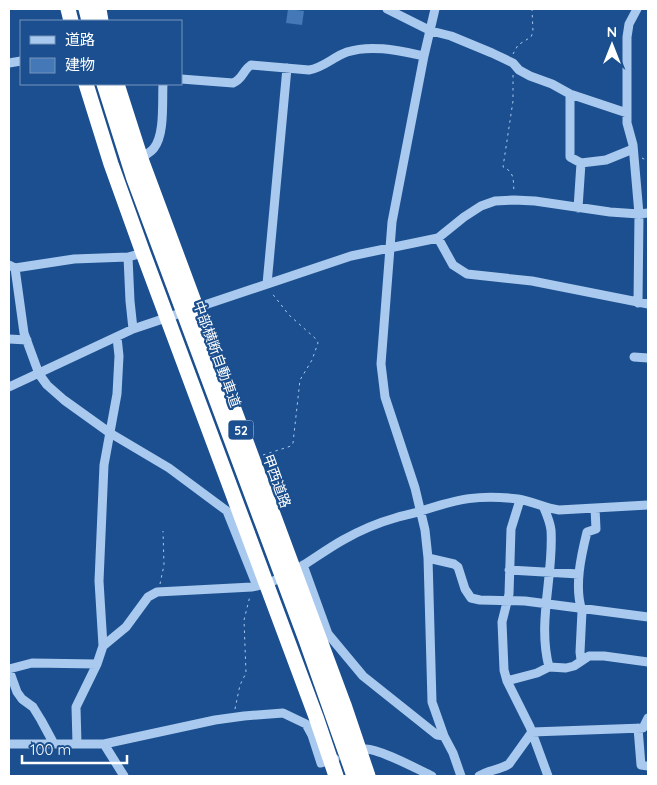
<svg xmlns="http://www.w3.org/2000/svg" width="657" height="785" font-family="Quicksand,'Noto Sans JP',sans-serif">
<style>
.building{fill:#4478b7}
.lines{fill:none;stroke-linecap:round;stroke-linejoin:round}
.path{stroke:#a9c9ee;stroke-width:1;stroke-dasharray:2.5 4;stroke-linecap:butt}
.minor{stroke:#a9c9ee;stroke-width:9}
.highway{stroke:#fff;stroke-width:15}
.labels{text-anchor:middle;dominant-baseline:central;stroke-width:4.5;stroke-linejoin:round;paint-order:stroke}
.shield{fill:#1b4f8f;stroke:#bbcadd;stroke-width:1}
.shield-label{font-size:12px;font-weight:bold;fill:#fff}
.street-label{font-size:14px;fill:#fff;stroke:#1b4f8f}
</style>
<rect width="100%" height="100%" fill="#1b4f8f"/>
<path class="building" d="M288,9L304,11L302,25L286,23Z"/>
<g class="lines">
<path class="path" d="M513,54L518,45L531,37L533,32L532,9
M513,75V101L503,167C515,172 513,180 514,192
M642,158L648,161
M263,455L291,446L293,443L300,380L312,360L318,343L316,339L289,315L271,292
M160,584L164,565L163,531
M235,709L240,685L246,673L244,620L250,596"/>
<path class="minor" d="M387,9L431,31L451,36L492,53L513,63L519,70L530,76L552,84L570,94L627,113
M435,9L424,56L392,222L381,364L385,397L415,488L425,530L428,558L432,702L444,736L453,753L461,776
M637,9L629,24L627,37V123L633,145L639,214L638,303
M9,63L21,61
M181,79L233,83C243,79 243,70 251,65L309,70C323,68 333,57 347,52C372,44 400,51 424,56
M570,94V157L581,163L578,208
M141,159C145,155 151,152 154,148C165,134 162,102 163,84
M581,163L606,160L633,149
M438,238L453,265L467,274L532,281L648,304
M128,257L130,301L133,329
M9,265L15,268L74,259L128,257L143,253
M15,268L24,333L39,374L47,385L64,400L110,433L169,468L227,511L257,586
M267,284L287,68
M9,339L27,340
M634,357L648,358
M9,387L133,329L351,256L438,238L464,217L481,206L495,201L514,200L535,201L610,212L639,214L648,213
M520,500L511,529L509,594L502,622L504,670L507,681L530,727L548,776
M544,508C547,515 550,522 551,530C554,575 537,622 549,667
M428,558L454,564L458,567L465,589L471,598L480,600L525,601L648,617
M303,565L328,634L363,676L437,735L444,736
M509,570L579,574
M103,646L126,627L148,597L157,592L252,587C290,580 311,558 343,540C359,531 377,523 395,518C404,515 413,514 421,511C458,499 479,494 518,499C532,501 544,508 559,510L648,505
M581,660L580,652L582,611C574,587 581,556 587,532L596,529L595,508
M9,669L32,663L97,664
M9,670L17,692L22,699L33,707L41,720L54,744
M507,681L537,673L549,667L566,668L574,666L589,656H604L648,662
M638,728L641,765L648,766
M9,744H104L215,720L244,716L283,713L306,724L312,735L321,763L335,759
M77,744L76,707L97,664L103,646L99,581L104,465L117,394L119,356L117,337
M104,744L124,776
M357,752C360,751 362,749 365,749C378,748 419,770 432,776
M479,776C488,770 500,770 509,764L532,732L643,728L648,718"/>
<path class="highway" d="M68,9L71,21
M86,9L89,21
M99,9L101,21
M86,84L111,164L143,253L316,717L336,776
M104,84L134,179L306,640L354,776
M117,84L141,159L344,705L368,776"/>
</g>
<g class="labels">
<rect class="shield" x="228.5" y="420.5" width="25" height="19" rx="4"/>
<g class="shield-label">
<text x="241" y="430">52</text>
</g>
<g class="street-label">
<text transform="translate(217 354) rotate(70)">中部横断自動車道</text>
<text transform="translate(277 481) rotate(70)">甲西道路</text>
</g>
</g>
<rect width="657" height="785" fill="none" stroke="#ffffff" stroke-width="20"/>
<rect x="20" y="20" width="162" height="65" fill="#1b4f8f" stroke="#7695bc"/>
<rect x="30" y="36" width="25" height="8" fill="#a9c9ee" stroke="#7695bc"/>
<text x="65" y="45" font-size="15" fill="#ffffff">道路</text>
<rect x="30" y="58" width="25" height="15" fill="#4478b7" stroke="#7695bc"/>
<text x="65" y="70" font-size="15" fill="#ffffff">建物</text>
<g transform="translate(612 45)" stroke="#1b4f8f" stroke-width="4" paint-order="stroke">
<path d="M0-4L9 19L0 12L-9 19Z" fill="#ffffff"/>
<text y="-8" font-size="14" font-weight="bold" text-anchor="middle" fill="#ffffff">N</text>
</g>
<path d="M22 755v8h105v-8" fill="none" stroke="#ffffff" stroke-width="2.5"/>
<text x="30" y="755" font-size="15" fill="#ffffff" stroke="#1b4f8f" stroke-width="4" paint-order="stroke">100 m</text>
</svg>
